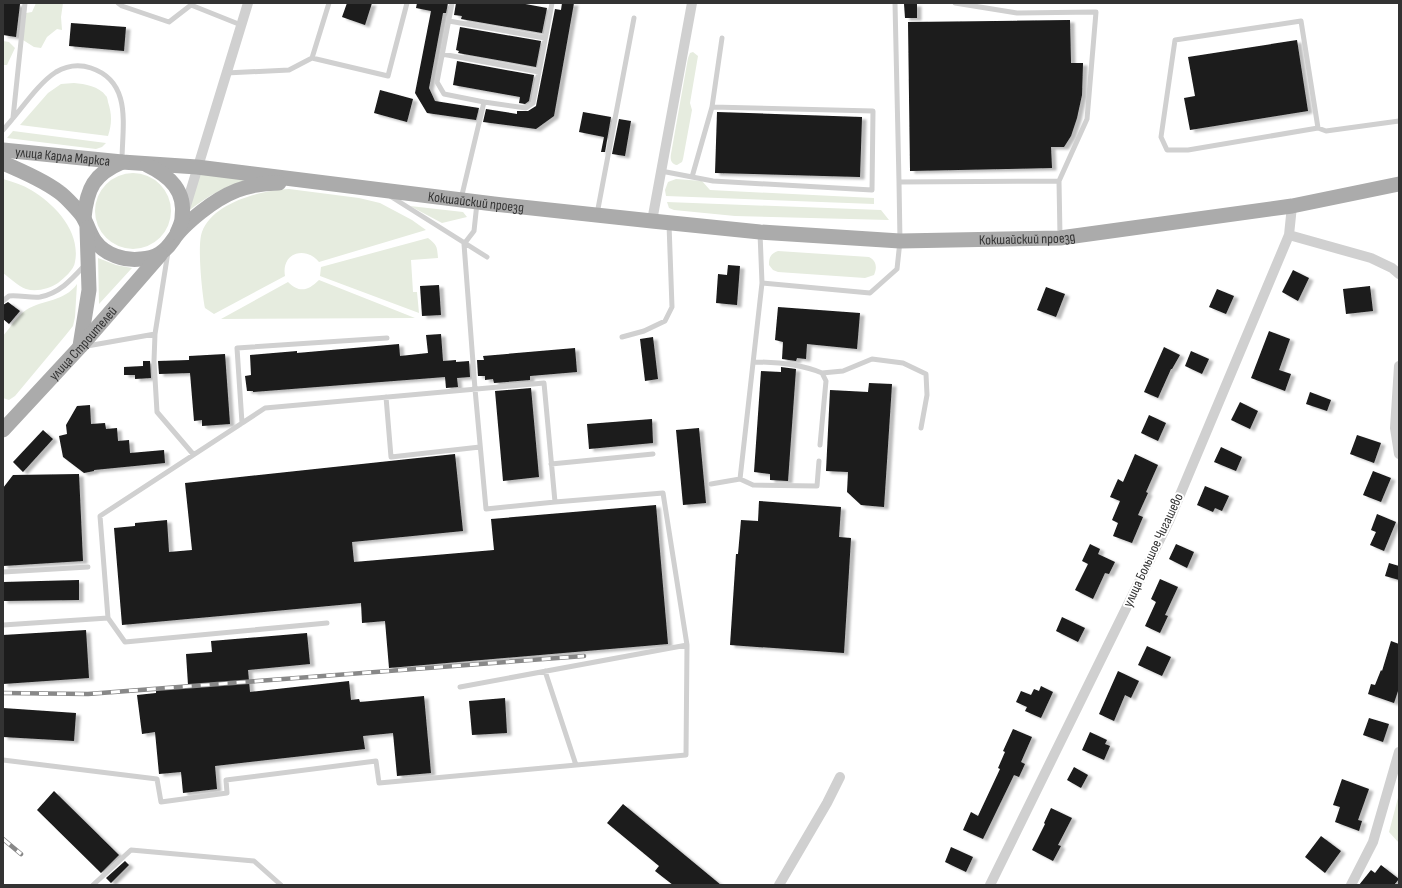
<svg xmlns="http://www.w3.org/2000/svg" width="1402" height="888" font-family="'Sofia Sans Condensed',sans-serif">
<style>
.green{fill:#e6ecdf}
.building{fill:#1a1a1a;filter:url(#shadow)}
.lines{fill:none;stroke-linecap:round;stroke-linejoin:round}
.service{stroke:#d0d0d0;stroke-width:5}
.minor{stroke:#d0d0d0;stroke-width:10}
.primary{stroke:#ababab;stroke-width:15}
.rail-casing{stroke:#888;stroke-width:4.5}
.rail{stroke:#fff;stroke-width:3;stroke-dasharray:9;stroke-linecap:butt}
.labels{text-anchor:middle;dominant-baseline:central;stroke-width:4;stroke-linejoin:round;paint-order:stroke}
.street-label{font-size:14px;fill:#333;stroke:#fff}
</style>
<defs>
<filter id="shadow"><feDropShadow dx="4.5" dy="2.5" stdDeviation="1" flood-color="#0004"/></filter>
</defs>
<rect width="100%" height="100%" fill="#fff"/>
<path class="green" d="M36,3H63L61,17L62,30L57,29L47,37L41,48L34,47L23,40L26,13L32,12Z
M3,41L9,42L15,48L7,65H3Z
M693,52L698,56L690,103L692,110L683,159L682,162L677,165C671,164 670,159 671,154L688,58L690,53Z
M74,83C85,84 99,86 106,96C107,96 108,101 108,102C112,114 112,124 108,136L20,125L48,93L61,84Z
M13,131L106,143L102,147L96,149L7,138Z
M201,172L253,178C227,185 209,195 187,212Z
M95 211a38 38 0 1 1 76 0a38 38 0 1 1-76 0Z
M3,179C13,182 23,185 31,190C55,204 81,232 75,262C74,270 64,278 58,283C49,289 36,292 26,289C18,286 10,278 3,273Z
M676,179L702,181L710,190L874,198V204L666,196L665,190L668,182Z
M289,189L359,198L380,203L412,220L426,230L319,262C305,245 281,253 285,276L214,314L205,308C202,293 197,245 202,232C212,203 261,190 289,189Z
M667,202L881,210L889,220L735,216L674,210L669,208Z
M410,206L463,212L467,217L442,223Z
M428,238C437,245 437,246 438,258L411,260L413,292H417L419,313L320,276L321,267Z
M778,251L869,257C877,261 877,268 874,275L865,278L778,272L773,270L769,265C769,258 770,254 778,251Z
M98,258L116,265L132,268L99,304Z
M319,280L415,318L221,319L288,282C299,293 308,291 319,280Z
M77,284L75,317L73,326L65,336L15,396L9,400L3,398V336C10,328 17,316 26,310C44,299 64,302 77,284Z
M1399,794V843L1389,832Z"/>
<path class="building" d="M3,3L20,4L16,37L3,35Z
M347,3H372L365,25L342,17Z
M417,3H448L446,13H443L429,88L435,101L479,108L476,120L427,113L415,93L431,11L416,8Z
M456,3H520L547,8L542,33L461,19L462,16L454,15Z
M562,3H574L554,116L536,129L483,122L486,109L517,114V111H528L536,106L555,9L561,10Z
M904,4H917V18H905Z
M1070,20L1071,63H1083L1082,95L1077,118L1071,136L1064,147H1051L1052,168L910,171L908,22Z
M71,23L126,27L124,51L69,46Z
M460,27L541,41L536,67L458,53L459,51L456,50Z
M1297,40L1308,111L1190,130L1184,98L1195,96L1188,57Z
M457,61L534,75L529,101L525,104L519,103L520,97L453,85Z
M380,90L413,99L407,122L374,113Z
M583,112L611,117L605,152H601L604,137L579,132Z
M717,112L862,117L860,177L715,173Z
M619,119L631,121L625,156L612,154Z
M728,265L740,266L737,305L716,303L718,274L727,275Z
M1293,270L1309,278L1298,301L1282,292Z
M439,285L441,315L422,316L420,286Z
M1370,286L1373,311L1346,314L1343,289Z
M1046,287L1065,294L1056,317L1037,310Z
M1217,289L1234,296L1226,314L1209,307Z
M8,302L20,311L9,324L3,319V305Z
M778,307L860,313L857,349L807,344L806,359L797,358L796,361L782,359L783,342L775,340Z
M1269,331L1290,339L1279,370L1291,374L1285,391L1251,378Z
M441,334L443,361L456,360V362L469,361L470,377L457,378L458,387L446,388L445,377L253,392V391H247L245,376L251,375L250,355L297,351V353L399,344L400,356L428,353L426,335Z
M653,337L658,379L645,381L640,339Z
M1164,347L1180,355L1172,369H1171L1158,398L1144,392Z
M575,348L577,372L530,376V380L494,383L493,379L485,380V376H478L477,360H484L483,356Z
M1191,351L1209,359L1202,374L1185,366Z
M225,354L230,424L202,426V420L194,421L190,373L159,374L158,361L189,360V356Z
M143,361H150L151,378L135,379V375H124V367L143,366Z
M781,367L796,369L788,481L770,480V474L754,472L761,371L781,372Z
M869,383L892,384L884,507L861,505L847,492L848,472L826,471L830,390L868,392Z
M531,388L539,477L503,481L495,391Z
M1310,392L1331,400L1327,411L1306,404Z
M1240,402L1258,411L1250,429L1231,420Z
M90,405L91,424L105,423L106,429L117,428L118,441L129,440L130,453L164,450L165,463L94,470V471L84,473L63,457L59,436L67,434L66,425L77,406Z
M1149,415L1166,423L1158,441L1141,433Z
M652,419L653,443L589,449L587,424Z
M699,428L706,503L683,505L676,430Z
M43,430L53,439L23,472L13,462Z
M1357,435L1381,443L1374,463L1350,454Z
M1221,447L1242,457L1236,471L1214,462Z
M455,454L463,531L352,542L354,562L494,550L491,519L656,505L668,644L389,668L385,621L362,623L361,603L122,625L114,528L135,526V523L167,520L169,552L192,550L185,483Z
M1135,454L1158,465L1146,492L1148,493L1138,515L1143,517L1132,543L1113,536L1118,523L1112,520L1120,501L1110,497L1118,479L1123,482Z
M1373,471L1391,478L1381,502L1363,495Z
M79,474L83,561L3,566V488L13,475Z
M1205,486L1229,496L1222,511L1215,508L1213,512L1197,505Z
M759,501L841,507L839,537L851,538L844,653L730,645L736,554H738L741,520L758,521Z
M1377,514L1396,522L1384,551L1370,545L1376,532L1371,530Z
M1090,544L1100,549L1098,554L1115,562L1109,574L1105,573L1093,599L1075,590L1088,564L1082,561Z
M1176,544L1194,552L1187,568L1169,559Z
M1389,563L1399,566V580L1385,576Z
M1160,579L1178,587L1165,615L1168,616L1160,633L1145,626L1156,602L1151,599Z
M79,580V600L3,601V582Z
M1062,617L1085,628L1078,642L1056,631Z
M86,630L89,678L3,684V635Z
M307,633L310,664L248,670L250,692L349,681L351,700L359,699L360,702L424,696L431,773L397,776L393,733L363,736L365,749L215,766L217,789L183,793L181,772L159,774L155,732L142,734L137,695L156,693V688L188,685L186,654L212,652L211,641Z
M1391,641L1399,644V688L1394,703L1368,694L1371,684L1375,685L1381,670L1382,671Z
M1147,646L1171,657L1162,676L1138,665Z
M1118,671L1139,681L1131,698L1125,695L1114,721L1099,714Z
M1041,686L1053,692L1041,718L1025,711L1027,707L1016,702L1021,691L1031,695L1034,689L1039,691Z
M505,698L507,733L472,735L469,701Z
M3,708L76,713L74,741L3,737Z
M1369,718L1389,724L1383,742L1363,735Z
M1013,729L1032,737L1021,762L1025,764L1019,777L1014,775L983,839L963,830L971,812L978,816L1000,769L998,768L1005,752L1003,751Z
M1090,732L1107,740L1105,744L1110,746L1104,760L1082,750Z
M1074,767L1088,775L1081,788L1067,780Z
M1342,779L1369,789L1358,820L1362,821L1359,831L1335,822L1340,807L1333,805Z
M54,791L119,855L101,873L37,810Z
M623,804L721,885H673L655,871L659,866L607,823Z
M1051,808L1072,818L1058,845L1061,846L1053,861L1032,850L1045,824L1044,823Z
M1321,836L1341,851L1325,873L1305,857Z
M951,847L973,857L966,872L945,862Z
M125,861L129,865L111,883L106,878Z
M1381,865L1399,879L1394,885H1359L1371,870L1375,873Z"/>
<g class="lines">
<path class="service" d="M118,3L122,6L169,22L191,5L241,25
M329,3L312,58L388,76L407,3
M452,3L437,82L444,94L484,102L526,108L533,103L552,3
M895,3L899,182
M955,3L1017,13L1096,12L1087,119L1059,181
M449,21L545,38
M442,54L539,72
M226,73L289,70L312,58
M13,118L25,3
M1318,128L1301,21L1175,40L1161,137L1167,150H1188L1318,128L1326,131L1399,121
M3,130C19,113 37,84 56,72C68,65 79,64 91,68C133,82 122,127 122,161
M661,171L713,181L872,190L873,111L712,107L722,38
M692,177L712,107
M390,196L487,257
M461,199L484,102
M477,203L474,231L464,244L475,389L486,509L555,502
M597,214L634,18
M760,233L762,283L870,293L897,269L900,241L899,182L1059,181L1060,236
M168,252L155,334L154,361L157,412L193,454
M3,301L9,296C19,295 31,298 40,297C60,293 72,279 85,265
M622,337L644,331L665,321L672,307L669,224
M87,346L155,334
M754,362C777,362 800,364 822,373L826,381L820,445
M822,373L843,371L872,359L903,363L926,374L927,395L921,428
M386,397L391,457L480,447
M242,423L237,348L387,338
M551,464L653,454
M740,479L753,485L817,486L819,461
M711,484L740,479L762,283
M3,572L88,567
M108,618L125,642L327,623
M3,625L108,618L100,516L265,408L544,383L555,502L663,493L687,645L686,755L379,783L376,761L226,780L227,793L161,802L157,779L3,760
M545,671L576,765
M460,687L687,645
M93,885L131,850L254,861L281,885"/>
<path class="minor" d="M185,209L248,3
M652,221L692,3
M1289,235L1371,258L1392,268L1399,274
M1399,366L1395,428L1399,454
M779,885L827,803L840,777
M990,885L1169,521L1289,235L1292,206
M1351,885L1373,842L1399,752"/>
<g class="primary">
<path id="s1" d="M3,150L122,162L197,167L494,204L652,221L760,232L900,241L1060,238L1292,206L1399,184"/>
<path d="M3,163C22,171 43,180 59,192C65,196 82,214 84,219C88,226 90,234 95,241C105,255 125,261 141,259C156,258 165,252 173,240C180,229 191,220 201,212C225,193 247,183 279,183"/>
<path d="M147,165C170,176 186,191 182,218C182,223 179,228 177,233"/>
<path d="M84,218C87,188 94,174 122,162"/>
<path d="M80,346L89,290L87,228"/>
<path id="s2" d="M3,430L80,347L160,255"/>
</g>
<g class="rail-casing">
<path id="rail" d="M3,693L88,694L584,656
M3,839L21,854"/>
</g>
<use href="#rail" class="rail"/>
</g>
<g class="labels">
<g class="street-label">
<text stroke="none"><textPath href="#s1" startOffset="60">улица Карла Маркса</textPath></text>
<text stroke="none"><textPath href="#s1" startOffset="476">Кокшайский проезд</textPath></text>
<text stroke="none"><textPath href="#s1" startOffset="1029">Кокшайский проезд</textPath></text>
<text stroke="none"><textPath href="#s2" startOffset="118">улица Строителей</textPath></text>
<text transform="translate(1153 550) rotate(-65)">улица Большое Чигашево</text>
</g>
</g>
<rect width="1402" height="888" fill="none" stroke="#333333" stroke-width="8"/>
</svg>
